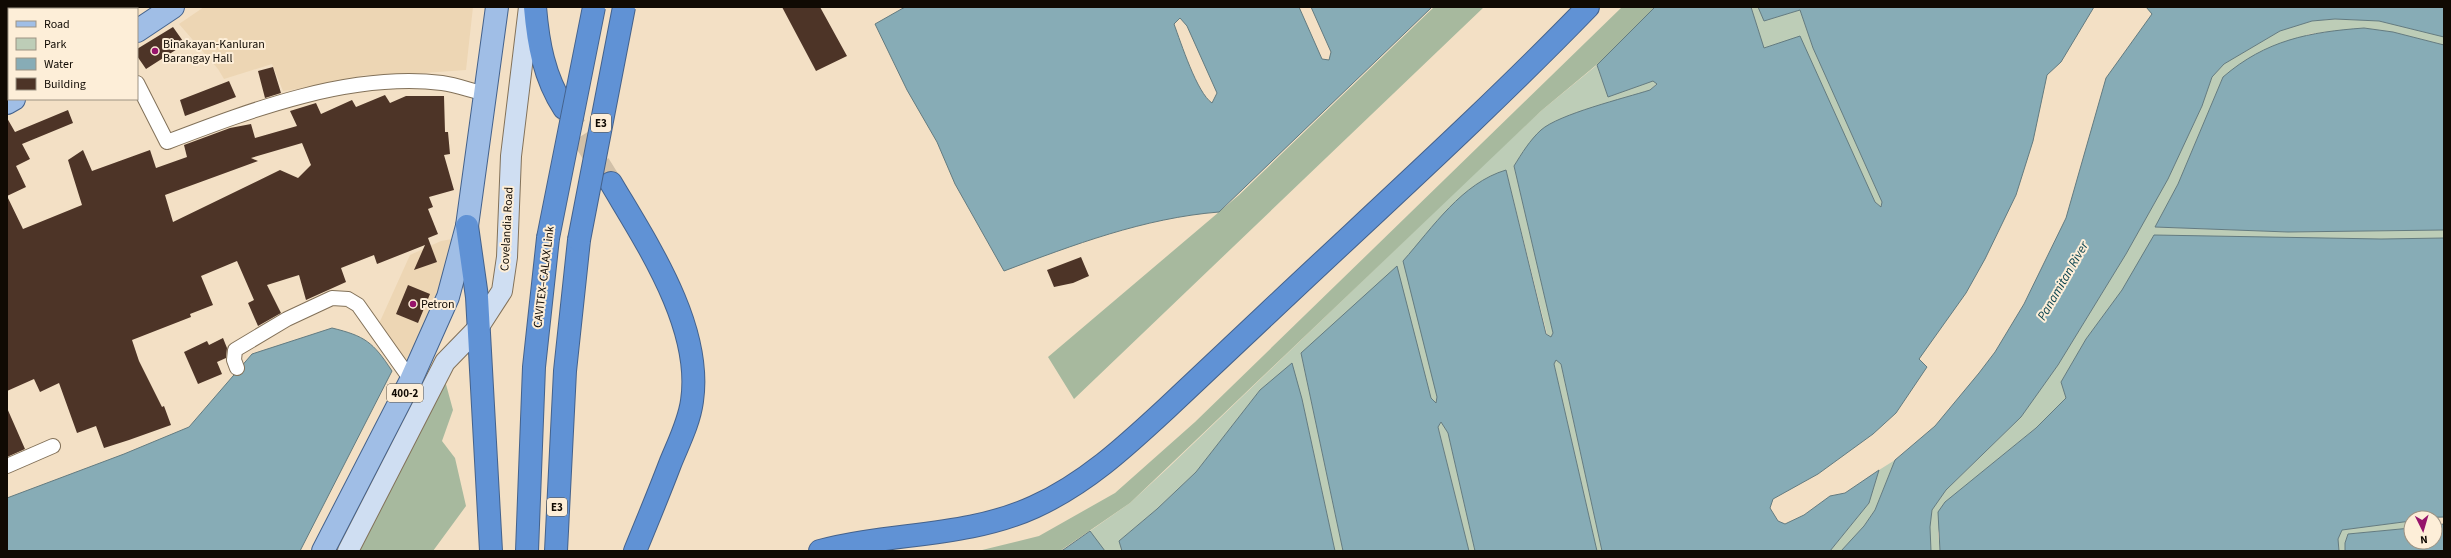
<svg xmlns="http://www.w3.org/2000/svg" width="2451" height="558" font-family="'Source Sans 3',sans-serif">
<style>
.built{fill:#edd6b4}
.green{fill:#bdcdb7}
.forest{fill:#a7b99e}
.water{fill:#87acb6;stroke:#637b80;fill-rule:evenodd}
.building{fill:#4d3427;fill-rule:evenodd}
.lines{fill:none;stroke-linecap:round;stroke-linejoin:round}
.highway-tunnel{stroke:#d1c0a8;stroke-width:22;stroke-dasharray:22 11;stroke-linecap:butt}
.street-casing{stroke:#827159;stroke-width:16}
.secondary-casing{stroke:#827159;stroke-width:22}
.primary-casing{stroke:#44628c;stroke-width:24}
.highway-casing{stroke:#44628c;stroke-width:24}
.street{stroke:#fff;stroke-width:14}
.secondary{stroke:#cfdef2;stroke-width:20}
.primary{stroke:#a0bee6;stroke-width:22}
.highway{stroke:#6092d5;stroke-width:22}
.highway-bridge-casing{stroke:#44628c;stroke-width:24;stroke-linecap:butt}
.highway-bridge{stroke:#6092d5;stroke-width:22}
.poi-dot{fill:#96136b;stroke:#fdeed8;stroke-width:1.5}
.labels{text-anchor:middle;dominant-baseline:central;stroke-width:4;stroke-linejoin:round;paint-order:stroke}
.shield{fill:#fdeed8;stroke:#574e43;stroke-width:1}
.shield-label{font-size:11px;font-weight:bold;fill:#100a03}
.poi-label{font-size:12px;fill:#100a03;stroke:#fdeed8;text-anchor:start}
.street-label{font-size:12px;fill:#100a03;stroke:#fdeed8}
.water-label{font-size:13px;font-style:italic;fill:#07414d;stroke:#fdeed8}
</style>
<rect width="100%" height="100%" fill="#f3e0c5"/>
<path class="built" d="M204,7H473L466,70L396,75H365L313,87L283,91L272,64L224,79L218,69L179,24Z
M458,238L441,284L406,364L377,328L410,255L441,241Z"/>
<path class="green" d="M1751,7H1758L1764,21L1800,10L1813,48L1882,202L1881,207L1875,202L1800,37L1764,48Z
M2335,19L2379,21L2444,37V45L2393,32L2364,28L2309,34L2223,77L2178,184L2155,227L2288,232L2444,230V238L2381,239L2122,290L2086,339L2061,382L2066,398L2036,428L1945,503L1938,533L1940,551H1931L1930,527L1932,510L1946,490L2021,417L2058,365L2126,254L2168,179L2202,106L2212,77L2224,64L2280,31L2312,21Z
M1597,65L1608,97L1653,81L1657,83L1650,90L1575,114L1514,166L1553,333L1551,337L1547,334L1506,170L1436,403L1431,398L1421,361L1301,353L1343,551H1335L1302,399L1260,390L1196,472L1157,509L1119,541L1122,551H1105L1090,531L1130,503L1168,468L1481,167L1541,111Z
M1556,360L1561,364L1602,551H1597L1554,364Z
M1441,422L1448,433L1475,551H1469L1438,426Z
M1895,460L1875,510L1864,526L1841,551H1830L1869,503L1879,470Z
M2411,521V528L2348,534L2345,543V551H2339L2338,539L2342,530Z"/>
<path class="forest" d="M1434,7H1484L1074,399L1048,357L1239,195Z
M1622,7H1655L1607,56L1541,111L1130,503L1060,551H978L1039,536L1115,493L1195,422Z
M444,377L453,410L442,441L455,458L466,506L433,551H359Z"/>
<path class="water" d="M905,7H1299L1322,59L1329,60L1331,52L1311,7H1432L1219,212C1144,218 1073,245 1004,271L955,184L937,142L907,90L875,24ZM1180,18L1187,26L1217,93L1212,103C1197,93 1181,43 1174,24Z
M1655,7H1751L1764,48L1800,36L1875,202L1881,207L1882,202L1813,48L1800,10L1764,21L1758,7H2094L2061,62L2047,75L2033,141L2016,195L1985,259L1966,293L1919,359L1927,367L1896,413L1873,434L1818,474L1773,499L1770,508L1778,521L1785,524L1804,515L1830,496L1845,493L1879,470L1869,503L1830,551H1602L1561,364L1556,360L1554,364L1597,551H1475L1448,433L1441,422L1438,427L1469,551H1343L1301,353L1397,266L1431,398L1436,403L1437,397L1403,261C1433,227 1462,183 1506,170L1546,334L1551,337L1553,333L1514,166C1522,153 1530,140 1541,130C1559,114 1625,98 1650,90L1657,84L1653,81L1608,97L1597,65Z
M2146,7H2444V37L2379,21L2335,19L2312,21L2280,31L2224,64L2212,77L2202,106L2168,179L2126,254L2058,365L2021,417L1946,490L1932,510L1930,527L1931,551H1841L1864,526L1875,510L1895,460L1935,426L1979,373L1995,352L2024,304L2066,218L2106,78L2152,14Z
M2364,28L2393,32L2444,45V230L2288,232L2155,227L2178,184L2223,77C2266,40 2309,32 2364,28Z
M2154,235L2381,239L2444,238V517L2411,518V521L2342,530L2338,539L2339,551H1940L1938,512L1945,502L2036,428L2066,398L2061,382L2086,339L2122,290Z
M332,328C365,336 373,342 392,371L300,551H7V498L124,454L189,427L252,354Z
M1292,363L1302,399L1335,551H1122L1119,541L1157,509L1196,472L1260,390Z
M2444,524V551H2345V543L2348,534L2411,528V542H2435V525Z
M1090,531L1105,551H1060L1063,550Z"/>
<path class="building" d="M782,7H820L847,56L816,71Z
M173,27L185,44L146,69L137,56V49Z
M273,67L281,93L265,98L258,71Z
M229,81L236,97L185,116L180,100Z
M385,95L390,103L406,96H444L445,132H448L450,154L444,155L454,190L429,197L433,207L428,209L438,234L428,238L437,262L414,270L425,245L377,264L374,255L341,268L346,282L306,300L299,275L267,285L281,313L258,326L248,303L254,300L237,261L201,276L213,305L190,314L191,317L132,340L139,361L162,407L164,406L171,425L129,440L104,448L96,426L77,433L59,383L40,392L34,379L7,391V196L23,229L82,205L68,160L83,150L92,171L150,150L156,168L187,157L184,145L230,128L251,124L255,138L297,126L290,111L316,103L321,114L352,100L356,107ZM302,143L311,165L298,178L280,170L173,222L165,195L258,161L251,158Z
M68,110L73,123L22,144L30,159L16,166L26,187L7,196V118L15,132Z
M1081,257L1089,276L1073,283L1054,287L1047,270Z
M408,285L430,294L418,323L396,314Z
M223,338L227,348L226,358L217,362L222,374L198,384L184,352L207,341L209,345Z
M7,408L25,449L7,457Z"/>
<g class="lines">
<path class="highway-tunnel" d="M564,108L611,183"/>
<g class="street-casing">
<path id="street" d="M137,83L167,142C251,110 350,72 442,83C457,85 472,91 486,94
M237,368L234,360L235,350L287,319L332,298L348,299L358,305L411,380
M7,466L53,446"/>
</g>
<g class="secondary-casing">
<path id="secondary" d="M348,551L445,362L478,328L502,291L507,257L511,156L529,7"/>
</g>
<g class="primary-casing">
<path id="primary" d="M137,31L173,7
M7,103L14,99
M323,551L411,380L448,297L467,226L497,7"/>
</g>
<g class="highway-casing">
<path id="highway" d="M535,7C538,43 544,77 564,108
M611,183C647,244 703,327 692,401C689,423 678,444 670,464C659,493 647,522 635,551
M467,226L477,297L491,551
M527,551L534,367L548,238
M556,551L565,371L579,240
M820,551C891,532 966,538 1034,507C1085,484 1125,447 1166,409C1200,377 1234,345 1268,313C1375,212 1485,113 1588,7"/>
</g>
<use href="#street" class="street"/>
<use href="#secondary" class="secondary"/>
<use href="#primary" class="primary"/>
<use href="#highway" class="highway"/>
<g class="highway-bridge-casing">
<path id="highway-bridge" d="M548,238L594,7
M579,240L624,7"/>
</g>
<use href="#highway-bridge" class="highway-bridge"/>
</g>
<g class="poi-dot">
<circle cx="155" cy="51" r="4"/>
<circle cx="413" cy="304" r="4"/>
</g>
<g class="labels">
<g class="shield">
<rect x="591" y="114" width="20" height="18" rx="3"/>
<rect x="387" y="384" width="36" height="18" rx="3"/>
<rect x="547" y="498" width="20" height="18" rx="3"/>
</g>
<g class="shield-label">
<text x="601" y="123">E3</text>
<text x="405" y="393">400-2</text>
<text x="557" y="507">E3</text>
</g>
<g class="poi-label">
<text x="163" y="44">Binakayan-Kanluran<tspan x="163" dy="14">Barangay Hall</tspan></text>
<text x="421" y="304">Petron</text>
</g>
<g class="street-label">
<text transform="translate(507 229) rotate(-87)">Covelandia Road</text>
<text transform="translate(544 277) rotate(-83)">CAVITEX–CALAX Link</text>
</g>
<g class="water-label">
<text transform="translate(2063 281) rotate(-60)">Panamitan River</text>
</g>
</g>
<rect width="2451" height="558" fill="none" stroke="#100a03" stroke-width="16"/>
<rect x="8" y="8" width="130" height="92" fill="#fdeed8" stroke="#9e9383"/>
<rect x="16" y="21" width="20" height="6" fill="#a0bee6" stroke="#9e9383"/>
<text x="44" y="28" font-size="12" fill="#100a03">Road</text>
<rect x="16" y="38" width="20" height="12" fill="#bdcdb7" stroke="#9e9383"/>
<text x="44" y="48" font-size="12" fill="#100a03">Park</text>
<rect x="16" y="58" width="20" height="12" fill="#87acb6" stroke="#9e9383"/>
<text x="44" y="68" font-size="12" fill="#100a03">Water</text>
<rect x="16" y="78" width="20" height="12" fill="#4d3427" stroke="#9e9383"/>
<text x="44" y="88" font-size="12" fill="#100a03">Building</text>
<g transform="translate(2423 530) rotate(175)"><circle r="19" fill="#fdeed8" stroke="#9e9383"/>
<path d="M0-3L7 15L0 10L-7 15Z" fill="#96136b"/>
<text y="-6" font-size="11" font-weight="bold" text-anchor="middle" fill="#100a03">N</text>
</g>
</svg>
